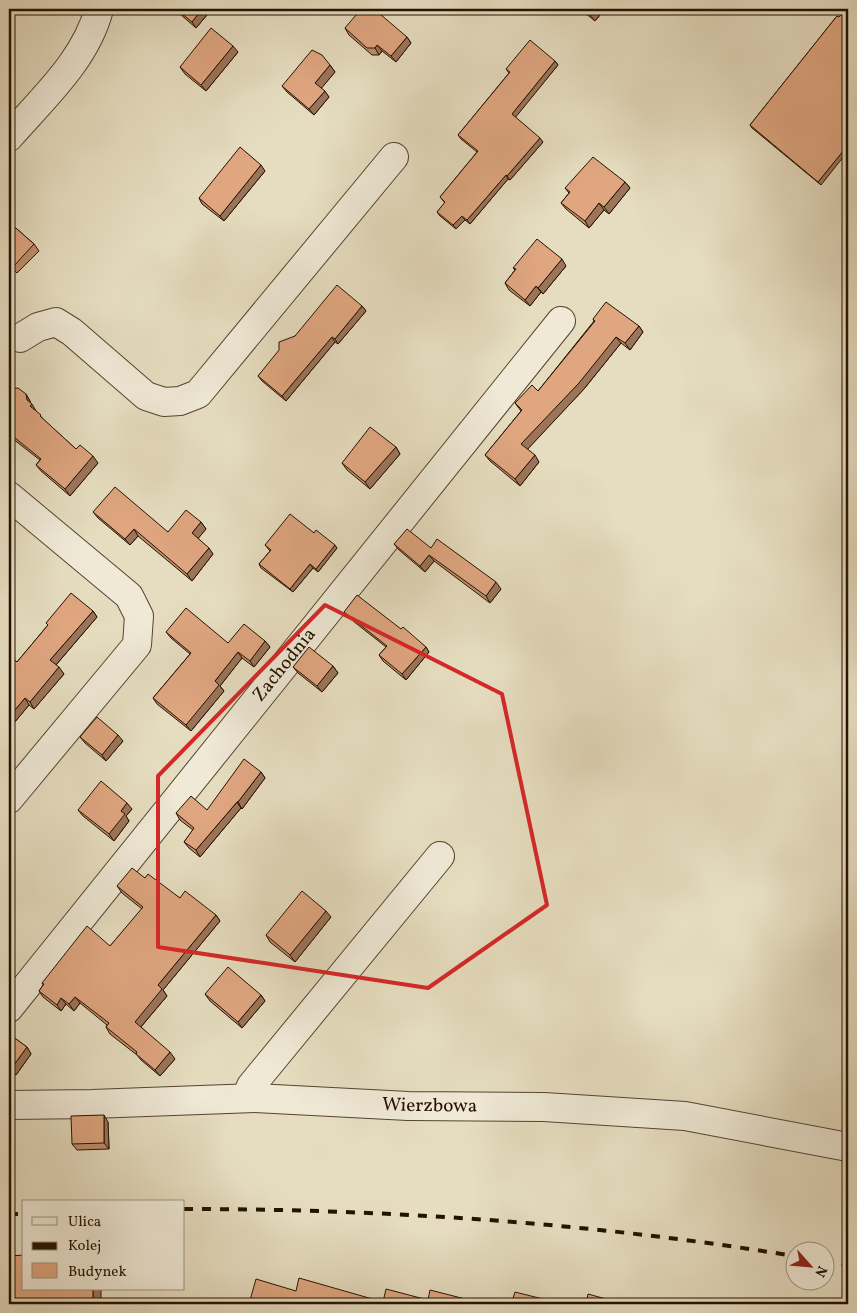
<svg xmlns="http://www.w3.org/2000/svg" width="857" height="1313" font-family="Vollkorn,serif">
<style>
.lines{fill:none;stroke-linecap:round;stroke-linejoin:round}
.minor-casing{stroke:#544430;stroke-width:30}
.minor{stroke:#efe9d6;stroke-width:28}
.rail{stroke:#241100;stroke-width:4;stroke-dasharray:9 9;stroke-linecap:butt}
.wall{fill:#c08f6e;stroke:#241100}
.shaded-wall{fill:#9c745a;stroke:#241100}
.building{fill:#dfa680;stroke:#241100}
.marked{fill:none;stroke:#d62828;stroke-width:4;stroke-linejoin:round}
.labels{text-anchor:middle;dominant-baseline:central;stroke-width:5;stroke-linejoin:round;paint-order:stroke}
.street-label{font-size:19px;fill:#241100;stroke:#efe9d6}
</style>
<rect width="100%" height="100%" fill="#e6ddc0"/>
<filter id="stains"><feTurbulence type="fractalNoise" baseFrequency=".004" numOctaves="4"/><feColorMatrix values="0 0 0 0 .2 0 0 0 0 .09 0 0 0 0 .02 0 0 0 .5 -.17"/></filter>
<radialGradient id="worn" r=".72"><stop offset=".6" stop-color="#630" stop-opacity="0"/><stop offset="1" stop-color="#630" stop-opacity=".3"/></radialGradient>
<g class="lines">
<g class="minor-casing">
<g id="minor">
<path d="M9,137C42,99 86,60 99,9"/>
<path d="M20,338L38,327L56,322L72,332L146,396L164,402L180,401L198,394L394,157"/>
<path d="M9,496L129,596L139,616L137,645L9,799"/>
<path id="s1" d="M9,1008L561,321"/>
<path d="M246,1098L251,1086L440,856"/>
<path id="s2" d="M9,1105L92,1104L255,1098L408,1106L544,1107L685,1116L848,1147"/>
</g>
</g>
<use href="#minor" class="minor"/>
<path class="rail" d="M184,1209C388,1209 593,1223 794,1256
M9,1214H24
M824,1261L848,1265"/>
</g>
<path class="wall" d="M176,9H212L196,28L180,14Z
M580,9H605L595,21Z
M837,16L821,185L752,128L750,125Z
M345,28L407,37L411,43L396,62L382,51L379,55H372L349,35Z
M238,52L206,91L185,74L180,67Z
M555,61L558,65L515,117L543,142L510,180L508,179L470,224L465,220L456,229L440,216L437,212L445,203L440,197L477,152L461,139L458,135L509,73L506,69Z
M330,65L335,72L321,88L329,97L314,115L287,92L282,86Z
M265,171L224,221L202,204L199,198Z
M625,182L630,188L609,214L604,210L589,228L566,209L561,203L569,193L565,188Z
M9,222L34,244L39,251L17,273L9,266Z
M566,266L543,294L541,292L530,306L509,290L505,283L515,270L513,268Z
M362,306L366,311L338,344L335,342L286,401L262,381L258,376L295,336Z
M593,319L639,326L643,332L630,350L621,343L584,389L527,449L539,462L520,486L490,461L485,455L521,411L515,403L538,391L594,321Z
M9,389L26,394L30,401L31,404L36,411L45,421L76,449L98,463L70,496L41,471L36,465L40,460L13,439L12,441L9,439Z
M396,447L400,454L370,489L347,470L342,463Z
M93,512L168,532L201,522L206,529L198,538L213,554L192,581L138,536L130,545L98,518Z
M314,533L337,548L318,572L313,568L293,592L261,568L259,564L270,551L265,545Z
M394,544L431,548L501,589L490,603L434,561L425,572L399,550Z
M93,611L97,617L56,665L64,674L34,709L29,705L9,729V658L17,662L48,625L46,623Z
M344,612L401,629L426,647L429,652L406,680L383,661L379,655L386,647L348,617Z
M166,632L228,643L265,641L270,647L254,667L242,658L220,686L224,691L191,731L157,704L153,698L190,654L171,638Z
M333,666L338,673L322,692L298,673L293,667Z
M80,737L123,741L106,761L85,743Z
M261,772L265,778L242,809L241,808L200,857L189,848L184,842L193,830L180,820L176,813L207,810Z
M132,809L126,816L129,821L114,841L83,816L78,810Z
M145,878L180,898L216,915L220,921L163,990L167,996L141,1027L175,1059L160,1076L141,1060L137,1055L110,1034L106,1027L107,1025L80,1003L74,1011L66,1004L61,1011L43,997L39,991L43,985L42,983L110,946L142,909L122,893L117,886Z
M331,917L295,962L270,942L266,935Z
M205,994L261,995L265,1001L242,1028L210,1001Z
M9,1034L27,1047L31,1054L16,1075L9,1070Z
M108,1122L109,1149L77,1150L72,1144Z"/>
<path class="shaded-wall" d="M202,9H212L196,28L192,22Z
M595,9H605L595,21L590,15Z
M407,37L411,43L396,62L391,56Z
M377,45L382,51L379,55L375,48Z
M233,46L238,52L206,91L201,85Z
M555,61L558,65L515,118L512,114Z
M330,65L335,72L320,90L315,83Z
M325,91L329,97L314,115L309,109Z
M540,138L543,142L510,180L507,176Z
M848,145V151L821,185L818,182Z
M261,165L265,171L224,221L220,216Z
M506,175L508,179L470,224L467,220Z
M625,182L630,188L609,214L604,207Z
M599,203L604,210L589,228L585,221Z
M462,216L465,220L456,229L453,225Z
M562,259L566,266L543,294L538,288Z
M536,286L541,292L530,306L525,300Z
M362,306L366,311L338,344L335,339Z
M639,326L643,332L630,350L625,343Z
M332,337L335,342L286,401L282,396Z
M616,337L621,343L584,389L526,451L521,444Z
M26,394L30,401L31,405L32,404L36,411L35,413L27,400Z
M9,433L13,439L12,441L9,437Z
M396,447L400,454L370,489L365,482Z
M535,455L539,462L520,486L515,479Z
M93,456L98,463L70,496L65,489Z
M201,522L206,529L197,540L192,533Z
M134,529L138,536L130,545L125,539Z
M335,545L337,548L318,572L316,569Z
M209,548L213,554L192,581L187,574Z
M429,555L434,561L425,572L420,566Z
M310,564L313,568L293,592L290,589Z
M496,582L501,589L490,603L486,596Z
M93,611L97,617L55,666L50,660Z
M265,641L270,647L254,667L250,661Z
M426,647L429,652L406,680L402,674Z
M238,652L242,658L220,686L224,691L191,731L186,725L215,681Z
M333,666L338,673L322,692L317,686Z
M59,667L64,674L34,709L30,702Z
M25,698L29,705L9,729V717Z
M118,735L123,741L106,761L102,755Z
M261,772L265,778L242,809L238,802Z
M237,802L241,808L200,857L196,850Z
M127,803L132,809L126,816L129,821L114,841L109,834L121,811Z
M326,911L331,917L295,962L290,955Z
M216,915L220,921L163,990L167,996L139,1029L135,1022L158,985Z
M261,995L265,1001L242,1028L238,1022Z
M75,997L80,1003L74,1011L69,1004Z
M61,998L66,1004L61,1011L57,1005Z
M27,1047L31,1054L16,1075L11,1069Z
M170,1052L175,1059L160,1076L155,1070Z
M104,1115L108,1122L109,1149L104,1143Z
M93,1289H101V1304H94L93,1303Z"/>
<path class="building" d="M176,9H202L192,22Z
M361,9H374L407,37L391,56L377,45L375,48H367L345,28Z
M583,9H595L590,15Z
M846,9H848V145L818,182L750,125L837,16L839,17Z
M211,28L233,46L201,85L180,67Z
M530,40L555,61L512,114L540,138L507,176L506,175L467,220L462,216L453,225L437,212L445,202L440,197L478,151L458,135L510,72L506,69Z
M312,50L322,55L330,65L315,83L325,91L309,109L282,86Z
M240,147L261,165L220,216L199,198Z
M593,157L625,182L604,207L599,203L585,221L561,203L570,192L565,188Z
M9,222L34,244L13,267L9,263Z
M537,239L562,259L538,288L536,286L525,300L505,283L516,269L513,268Z
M337,285L362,306L335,339L332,337L282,396L258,376L279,350V342L295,336Z
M606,302L639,326L625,343L616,337L579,383L521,444L535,455L515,479L485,455L522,410L515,403L532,385L538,391L595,321L593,319Z
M18,388L26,394L27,400L32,404L30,406L41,415L40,416L76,449L80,445L93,456L65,489L36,465L41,459L9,433V389Z
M370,427L396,447L365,482L342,463Z
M115,487L168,532L186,510L201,522L192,533L209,548L187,574L134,529L125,539L93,512Z
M290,514L314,533L316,530L335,545L316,569L310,564L290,589L259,564L271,550L265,545Z
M407,529L431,548L437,539L496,582L486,596L429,555L420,566L394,544Z
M71,593L93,611L50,660L59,667L30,702L25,698L9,717V658L10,656L17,662L48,625L46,623Z
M357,595L401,629L403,627L426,647L402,674L379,655L387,646L344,612Z
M186,608L228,643L244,624L265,641L250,661L238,652L215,681L219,685L186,725L153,698L191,653L166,632Z
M309,647L333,666L317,686L293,667Z
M97,717L118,735L102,755L80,737Z
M244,759L261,772L238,802H237L196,850L184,842L194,828L176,813L191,796L207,810Z
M101,781L127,803L121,811L125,814L109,834L78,810Z
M132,868L145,878L148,874L180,898L185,891L216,915L158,985L162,989L135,1022L170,1052L155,1070L136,1054L137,1052L106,1027L109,1023L75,997L69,1004L61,998L57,1005L39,991L44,984L42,983L87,926L110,946L143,907L117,886Z
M302,891L326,911L290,955L266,935Z
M228,967L261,995L238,1022L205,994Z
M9,1034L27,1047L11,1069L9,1067Z
M104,1115V1143L72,1144L71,1116Z
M24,1255V1289H93V1303L68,1304H9V1256Z
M299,1278L383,1302L386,1289L428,1300L430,1290L485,1304H249L256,1279L296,1291Z
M515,1292L563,1304H511Z
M588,1294L624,1304H586Z"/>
<path class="marked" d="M325,605L502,694L547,905L428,988L158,947V776Z"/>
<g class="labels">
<g class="street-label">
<text stroke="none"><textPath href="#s1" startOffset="440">Zachodnia</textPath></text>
<text stroke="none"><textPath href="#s2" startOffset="421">Wierzbowa</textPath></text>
</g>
</g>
<rect width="857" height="1313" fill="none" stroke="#e6ddc0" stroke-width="30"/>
<rect x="10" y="10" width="837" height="1293" fill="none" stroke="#241100" stroke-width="2.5"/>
<rect x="15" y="15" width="827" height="1283" fill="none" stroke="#241100"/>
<rect x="22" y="1200" width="162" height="90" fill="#efe9d6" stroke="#9e9380"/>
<rect x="32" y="1217" width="25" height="8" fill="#efe9d6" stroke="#9e9380"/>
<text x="68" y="1226" font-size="15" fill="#241100">Ulica</text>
<rect x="32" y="1242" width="25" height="8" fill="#241100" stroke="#9e9380"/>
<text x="68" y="1250" font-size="15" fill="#241100">Kolej</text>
<rect x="32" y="1263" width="25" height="15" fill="#dfa680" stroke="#9e9380"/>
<text x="68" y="1276" font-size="15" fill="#241100">Budynek</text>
<g transform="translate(810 1266) rotate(117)"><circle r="24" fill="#efe9d6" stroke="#9e9380"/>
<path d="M0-4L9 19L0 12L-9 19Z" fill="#8f2418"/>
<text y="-8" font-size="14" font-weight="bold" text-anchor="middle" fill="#241100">N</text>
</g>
<rect width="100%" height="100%" filter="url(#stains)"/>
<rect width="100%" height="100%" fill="url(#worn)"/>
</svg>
